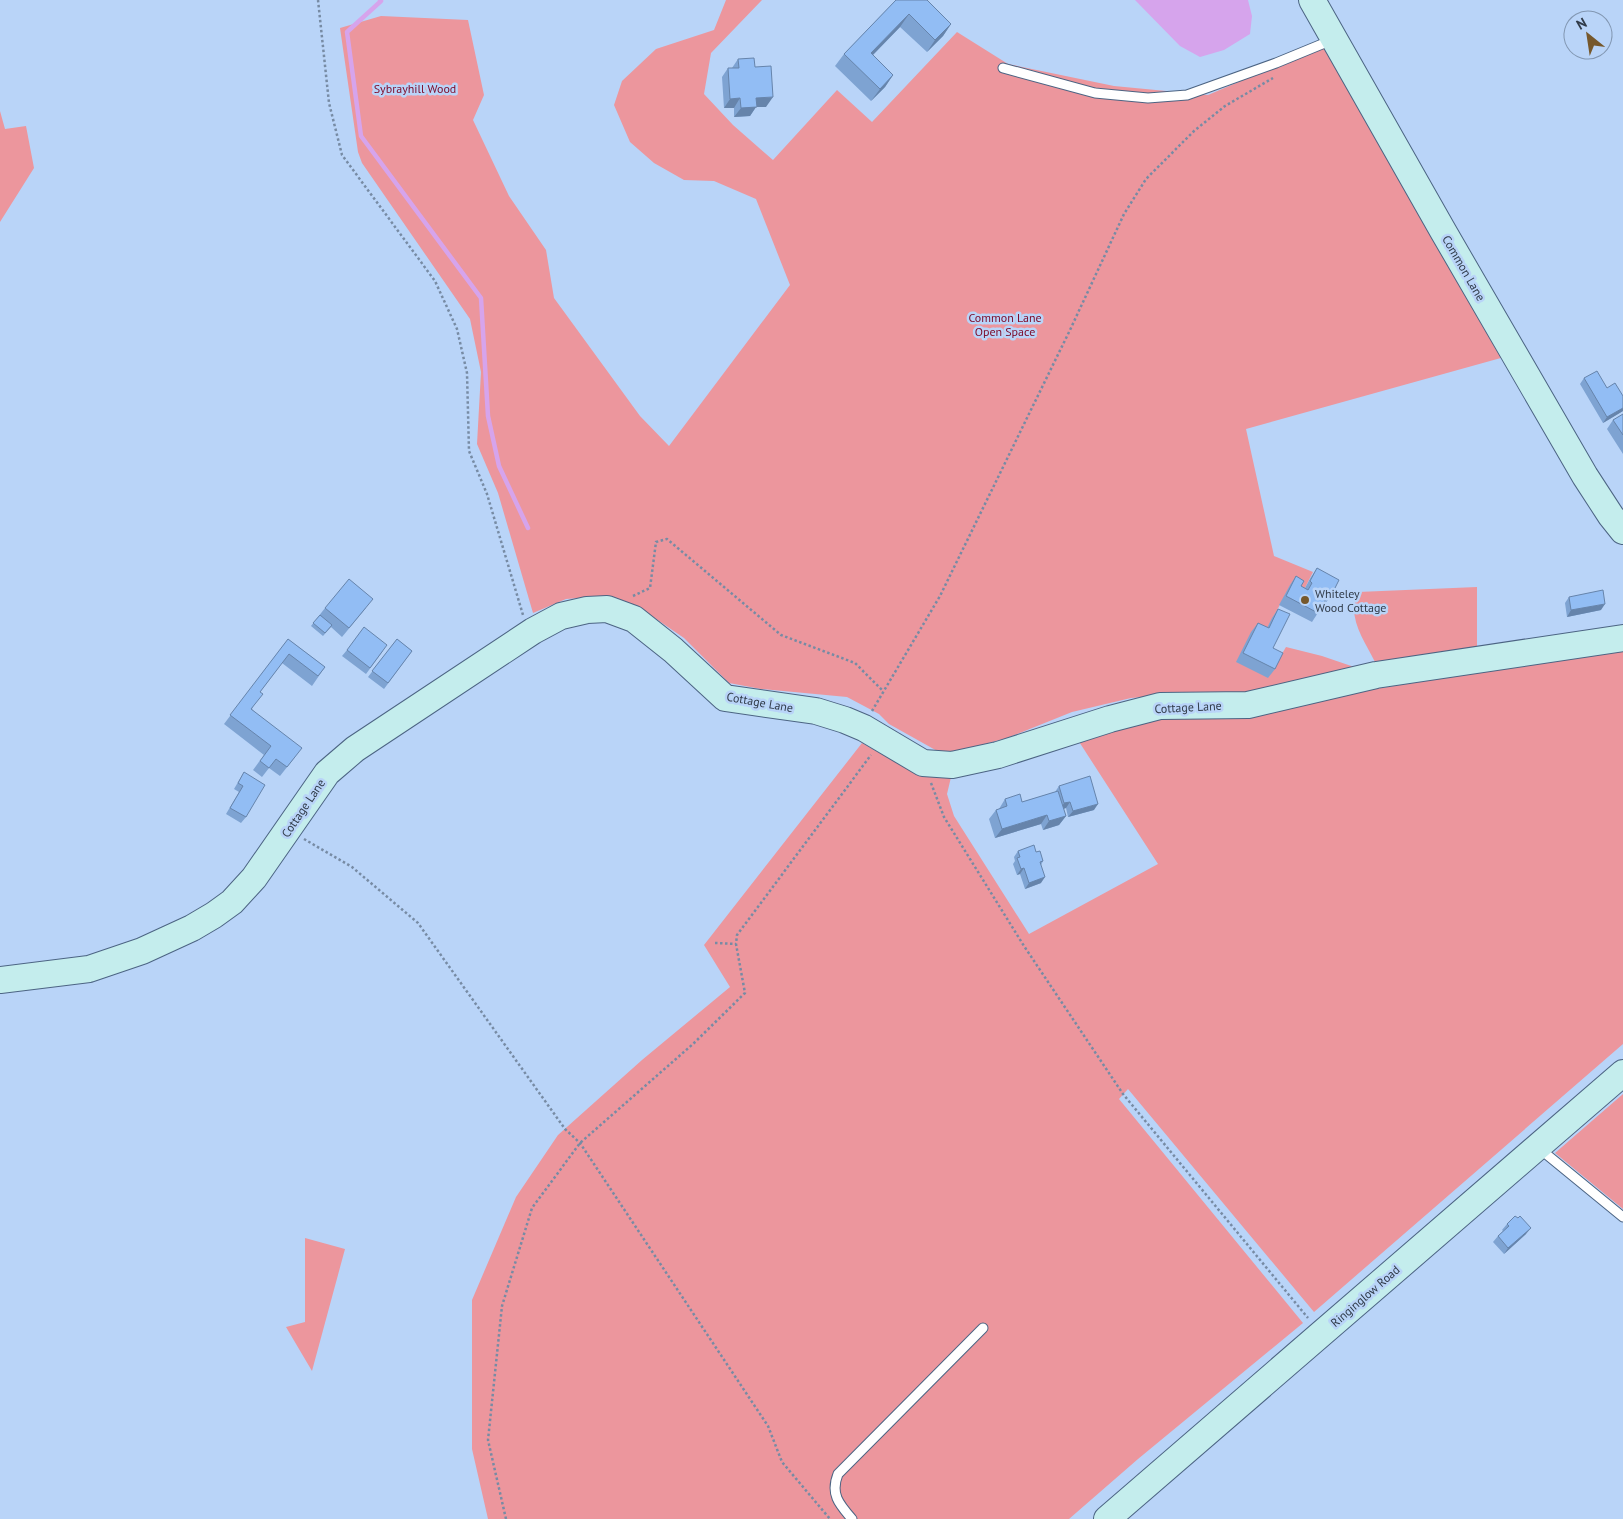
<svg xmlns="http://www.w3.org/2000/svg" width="1623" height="1519" font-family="'PT Sans',sans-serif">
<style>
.green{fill:#ec969d}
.water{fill:#d6a4ec}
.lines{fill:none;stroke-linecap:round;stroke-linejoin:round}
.stream{stroke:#d6a4ec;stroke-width:4.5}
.lane-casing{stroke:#4c6483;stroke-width:11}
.secondary-casing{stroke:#4c6483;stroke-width:28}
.path{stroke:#778ba4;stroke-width:2.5;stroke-dasharray:2.5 2.5;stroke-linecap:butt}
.lane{stroke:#fff;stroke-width:9}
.secondary{stroke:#c4eded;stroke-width:26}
.wall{fill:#7ea3d2}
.shaded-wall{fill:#6684ab}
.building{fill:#92bdf4;stroke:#6684ab}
.poi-dot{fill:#76582c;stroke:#b9d4f8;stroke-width:2}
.labels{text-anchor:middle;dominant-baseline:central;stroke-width:5;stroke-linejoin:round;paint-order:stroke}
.park-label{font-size:12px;fill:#7c0928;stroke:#b9d4f8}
.street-label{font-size:12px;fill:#303b49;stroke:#b9d4f8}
.poi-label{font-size:12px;fill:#303b49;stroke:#b9d4f8;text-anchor:start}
</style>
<rect width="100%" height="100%" fill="#b9d4f8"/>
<path class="green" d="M726,0H762L711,53L704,94L733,125L773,160L837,90L872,122L957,32L1008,64L1114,86L1208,95L1330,43L1508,356L1246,429L1274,556L1313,572L1304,590L1290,586L1262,638L1277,662L1286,647L1322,656L1363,670L1257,696L1193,693L1131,698L1072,712L1007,738L955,752H939L889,724L879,714L847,697L761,689L729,683L684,638L643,610L604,596L566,599L533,613L498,493L477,444L481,372L470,319L362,163L358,152L340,28L381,16L468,20L484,95L473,120L509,196L546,250L554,298L640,416L669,446L790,285L756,199L714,181L684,180L654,163L630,142L614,105L622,81L656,49L714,30Z
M0,111L5,129L26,126L34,168L0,222Z
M1477,587V651L1375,662C1364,640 1346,616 1358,592Z
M1623,650V1044L1314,1312L1128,1089L1119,1099L1303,1323L1138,1459L1069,1519H488L472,1449V1300L516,1197L558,1135L642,1060L730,987L704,945L862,743L874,750L913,768L952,773L947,794L954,816L1029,934L1158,864L1076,737L1158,715L1349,693Z
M1623,1094V1209L1555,1153Z
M305,1238L345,1249L312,1371L286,1327L305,1322Z"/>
<path class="water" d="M1135,0H1248L1252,16L1250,34L1224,50L1200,57L1180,46Z"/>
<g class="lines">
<path class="stream" d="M380,0L381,1L347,32L361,136L481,298L488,416L499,466L528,528"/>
<g class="lane-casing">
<path id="lane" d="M1003,68L1095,93L1148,98L1187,95L1276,63L1332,40
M1540,1149L1623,1217
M852,1519C839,1504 830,1494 838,1474L983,1328"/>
</g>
<g class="secondary-casing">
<path id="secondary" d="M1312,0L1443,231L1585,476L1611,516L1623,531
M0,980L89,969L142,951L192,928L214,915L232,902L254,878L327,773L355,749L533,631L561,616L587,610L607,609L634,619L673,650L725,698L816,711L845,720L864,728L923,763L952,765L998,755L1110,719L1160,706L1248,705L1376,675L1623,638
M1107,1519L1623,1073"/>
</g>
<path class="path" d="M318,0L329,103L342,155L435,281L457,329L467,373L469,451L487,494L523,615
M633,596L650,588L656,542L667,539L781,635L855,663L883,691
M872,711L940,596L1070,330L1124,214L1146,179L1194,131L1225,106L1273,78
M931,783L944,817L1024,946L1123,1094L1308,1318
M304,839L352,867L418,923L565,1129L580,1143L768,1426L782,1462L830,1519
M715,943L736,944
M506,1519L488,1440L502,1306L532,1208L580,1143L693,1044L745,993L736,944L737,935L871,755"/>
<use href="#lane" class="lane"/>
<use href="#secondary" class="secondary"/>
</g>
<path class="wall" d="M896,0L951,24L943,36L927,52L900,27L873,55L893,75L885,87L871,101L835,66L844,54Z
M738,59L755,67L766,107H756L750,116L734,117V108H724L722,77L728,68H732Z
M1584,378L1623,396V411L1603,423L1580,384Z
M1623,414V454L1607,429L1613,420Z
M1317,568L1331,596L1324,605H1323L1312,622L1279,605L1290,585L1296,576L1301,586L1305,588L1311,577Z
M1569,597L1601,610L1567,617L1565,603Z
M325,608H366L342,637L331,627L323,636L311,626Z
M1278,609L1273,648L1275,669L1268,678L1236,662L1251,632L1258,623L1267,628L1272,618Z
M288,639L325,667L312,686L282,663L260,692L252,709L295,757L280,776L269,768L262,777L253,770L264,755L224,724Z
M397,639L412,651L384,689L368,677Z
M347,650L383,651L366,674L342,656Z
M244,772L246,817L241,823L226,814L239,792L234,789Z
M1059,786L1094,810L1068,817L1066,808L1063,809L1066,816L1059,825L1043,830L1041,824L995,838L989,819L996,810L999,809L1005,799L1022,802L1055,792Z
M1018,851L1036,852L1043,861L1041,865V883L1025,889L1020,874L1017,875L1013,864L1015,861L1014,857Z
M1507,1224L1526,1234L1504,1254L1493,1242L1498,1236L1503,1231L1502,1230Z"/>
<path class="shaded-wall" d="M909,14L900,27L863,65L871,53Z
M951,24L943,36L927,52L935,40Z
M893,75L885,87L871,101L880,89Z
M773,97L766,107H756L750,116L734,117L741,108L756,98Z
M740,98L734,108H724L730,99Z
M1623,408V411L1603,423L1607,417Z
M1605,604L1601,610L1567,617L1571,610Z
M1070,802L1066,808L1060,810L1064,803Z
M1098,804L1094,810L1068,817L1073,811Z
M1047,815L1041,824L995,838L1002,829Z
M1066,816L1059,825L1043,830L1049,821Z
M1024,868L1020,874L1017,875L1021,869Z
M1045,877L1041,883L1025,889L1029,883Z
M1531,1228L1526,1234L1504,1254L1508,1248Z"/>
<path class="building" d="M896,0H927L951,24L935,40L909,14L871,53L893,75L880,89L844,54Z
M754,58L755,67L771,66L773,97L756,98L757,107L741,108L740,98L730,99L728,68H739L738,59Z
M1597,371L1607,388L1615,383L1623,396V408L1607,417L1584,378Z
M1623,414V435L1613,420Z
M1317,568L1339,580L1331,596L1321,591L1319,596L1326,599L1318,613L1286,596L1296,576L1304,581L1301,586L1308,590L1312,583L1310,581Z
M349,579L373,599L349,628L325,608Z
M1603,590L1605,604L1571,610L1569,597Z
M1278,609L1290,614L1273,648L1283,653L1275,669L1243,653L1258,623L1269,628Z
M320,615L332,625L325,633L313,623Z
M364,627L387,645L370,668L347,650Z
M288,639L325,667L318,676L289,654L260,692L263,694L251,709L302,748L287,767L276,759L269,768L260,761L271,746L230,715Z
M397,639L412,651L388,683L372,671Z
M244,772L265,785L246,817L230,808L243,786L238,783Z
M1090,776L1098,804L1073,811L1070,802L1064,803L1059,786Z
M1058,791L1066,816L1049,821L1047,815L1002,829L996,810L1007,806L1005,799L1020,794L1022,802Z
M1034,845L1036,852L1040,851L1043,861L1040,862L1045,877L1029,883L1024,868L1021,869L1017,858L1020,857L1018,851Z
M1515,1216L1518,1218L1520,1216L1531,1228L1508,1248L1498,1236L1509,1226L1507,1224Z"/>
<circle class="poi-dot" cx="1305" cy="600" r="5"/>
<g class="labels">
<g class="park-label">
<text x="415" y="88">Sybrayhill Wood</text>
<text x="1005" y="317">Common Lane<tspan x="1005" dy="14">Open Space</tspan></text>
</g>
<g class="street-label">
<text transform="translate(1464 268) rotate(60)">Common Lane</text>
<text transform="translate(760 702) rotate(10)">Cottage Lane</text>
<text transform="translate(1188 707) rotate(-3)">Cottage Lane</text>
<text transform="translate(303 808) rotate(-56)">Cottage Lane</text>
<text transform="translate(1365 1296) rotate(-41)">Ringinglow Road</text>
</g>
<g class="poi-label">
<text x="1315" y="593">Whiteley<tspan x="1315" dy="14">Wood Cottage</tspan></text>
</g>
</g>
<g transform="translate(1588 35) rotate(330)"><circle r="24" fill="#b9d4f8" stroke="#8297b2"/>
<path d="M0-4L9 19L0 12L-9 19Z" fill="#76582c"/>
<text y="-8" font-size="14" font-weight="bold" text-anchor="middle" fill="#303b49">N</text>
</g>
</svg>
